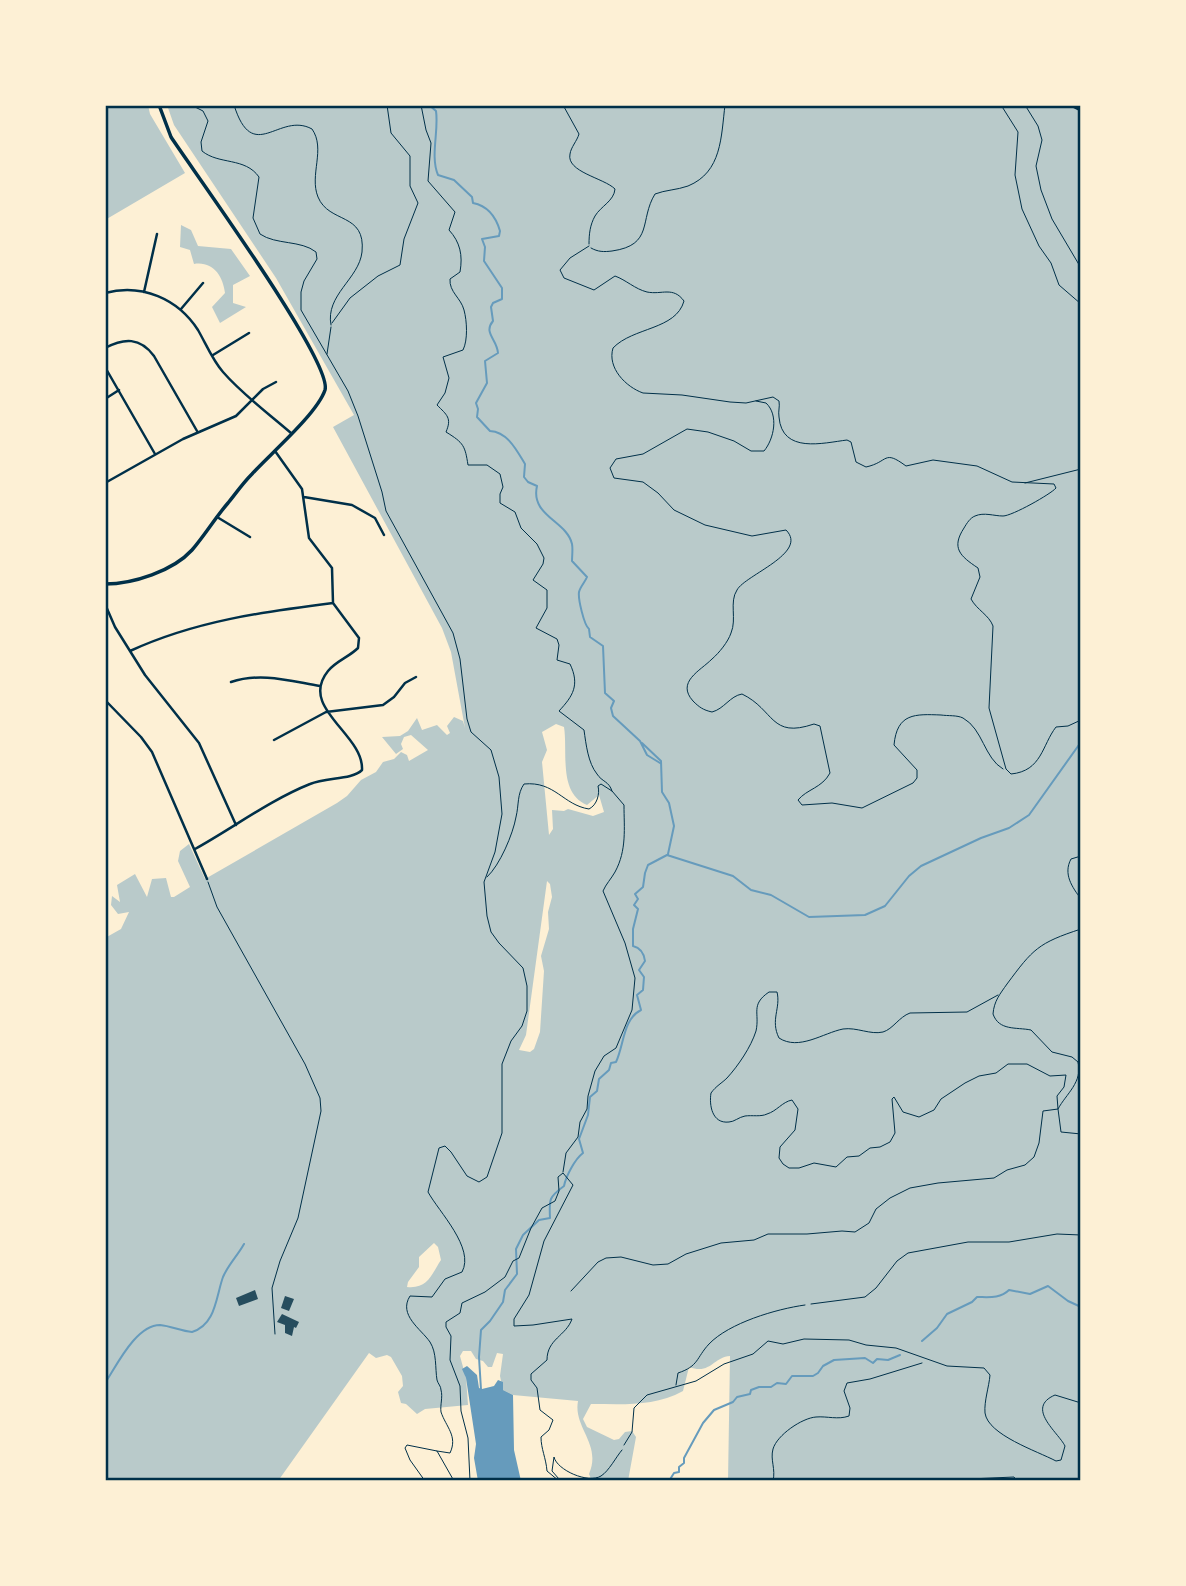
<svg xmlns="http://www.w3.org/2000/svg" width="1186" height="1586" font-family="Literata,serif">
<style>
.green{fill:#b9caca;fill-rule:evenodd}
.water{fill:#669bbc}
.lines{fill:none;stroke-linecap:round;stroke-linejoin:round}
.stream{stroke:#669bbc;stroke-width:2}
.building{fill:#264d5e}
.path{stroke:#003049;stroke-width:1}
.service{stroke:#003049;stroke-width:1}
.minor{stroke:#003049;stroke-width:2.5}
.secondary{stroke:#003049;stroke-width:3.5}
.neatline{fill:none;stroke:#003049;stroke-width:2.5}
</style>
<rect width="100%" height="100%" fill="#fdf0d5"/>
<path class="green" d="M105,105H148L150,114L185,173L105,220Z
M167,105H1081V1481H728L730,1356C713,1357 711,1375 689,1367L683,1391C654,1407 623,1404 591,1404L583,1419L587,1427L614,1440L619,1439L625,1432L632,1431L636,1437L628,1481H592L589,1474C602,1444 573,1428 578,1401L513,1395L503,1390L500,1376L503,1354L497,1353L492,1367H488L483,1361L476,1359L471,1351H463L460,1356L466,1378L468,1405L425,1409L417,1414L406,1404L401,1403L398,1392L403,1386L402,1376L391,1357L387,1355L376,1358L369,1353L278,1481H105V938L121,929L129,912L118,914L111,905L112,896L120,902L117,885L135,874L147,897L152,879L166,878L171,897H174L190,887L178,861L180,851L189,844L205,879L337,803L347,796L361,780L376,772L383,762L394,759L401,752L407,755L409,761L428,750L411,735L404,737L401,744L403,749L396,754L382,737L400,736L408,731L417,718L422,730L437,725L447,735L450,733L447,726L454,717L463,721L465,728L451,652L442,628L333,427L354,415L276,278L174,125ZM556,724L564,727C568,752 558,793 587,805L599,795L604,812L593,816L568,809L564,811L552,810L553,829L549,835L542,762L547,750L542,732ZM547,881L550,884L552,897L548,912L549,929L541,956L544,971L540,1032L534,1049L530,1052L519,1050L526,1035ZM434,1243L438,1247L441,1260C431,1275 428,1289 407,1287L408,1282L419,1267V1257Z
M181,225L191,230L198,246L231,249L250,276L233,285V303L246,307L220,323L212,307L225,293C223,276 213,261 194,264L190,250L180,247Z"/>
<path class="water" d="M467,1366L477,1375L479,1388L482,1389L494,1386L498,1380L503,1382V1390L513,1395L514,1450L521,1481H478L474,1458L476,1444L466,1378L462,1369Z"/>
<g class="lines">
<path class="stream" d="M429,105L436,111C439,131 430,156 438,175L454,180L472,197L473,203C488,206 496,217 500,231L499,236L482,239L485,247L484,261L502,288V299L493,303L491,307L493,321C483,333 497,339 498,353L485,361L487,383L476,403L478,409L477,417L490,431C508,432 517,451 525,464L524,477L528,482L537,486C530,516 567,521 572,544C573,549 572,556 572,561L587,577C585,582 580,587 579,592C578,599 584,625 589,629L590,637L603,646L605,693L614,701L611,708L613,716L640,741L647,755L660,763
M642,743L661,761L662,792L669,803L674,826L668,854
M922,1341L937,1328L947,1314L972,1302L977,1297C988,1297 1000,1299 1009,1290L1030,1294L1048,1286L1068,1301L1081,1307
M105,1383C117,1365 136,1325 160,1325C171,1326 181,1331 192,1332C216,1325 216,1296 223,1277C228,1265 238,1255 244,1244
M481,1390L479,1357L481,1330L490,1321L503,1302L505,1290L517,1274L516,1249L523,1235L539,1220L550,1218C549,1199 549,1197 564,1186C566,1176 575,1159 583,1153L579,1139L588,1115L590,1097L597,1091L599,1079L609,1070L611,1063L616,1062C624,1045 623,1019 641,1010L637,995L643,990L644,977L639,970L645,961C644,953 641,948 633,946V929L638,909L634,905L638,899L635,894L643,887L645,873L648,865L667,855L733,876L751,890L771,895L809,917L865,915L885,906L909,876L921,866L981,838L1009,828L1029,815L1081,742
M669,1481L674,1473L679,1472V1467L684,1463V1458L703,1423L714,1410L733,1402L737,1397L750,1394L751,1390L759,1387H771L777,1383L786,1384L792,1376H813L818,1373L823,1366L834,1360L865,1358L873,1363L877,1359L888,1360L900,1355"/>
</g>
<path class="building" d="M255,1290L258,1299L239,1306L236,1298Z
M285,1296L294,1299L289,1311L281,1308Z
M282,1314L299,1322L296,1328L294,1327L292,1336L285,1333V1325L277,1322Z"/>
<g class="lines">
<path class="path" d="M191,105L203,111L208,121L201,142L202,151C219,165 245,157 259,177L253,218L260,234C276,245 301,240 316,252L317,259L304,281L301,292V310L348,391L358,416L382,492L386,511L453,633L460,659L467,719L471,732L491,750L499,777L502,814L495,852L484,882L487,916L491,932L499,943L523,968L527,986V1011L522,1026L511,1041L502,1064V1133L487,1177L479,1182L467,1176L451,1152L445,1146L439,1148L428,1192C439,1212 475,1248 462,1272L445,1279L432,1297L410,1296C398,1315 421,1329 430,1342C437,1353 435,1368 437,1380C438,1384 441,1386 441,1390C443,1397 440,1405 441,1412C446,1427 458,1436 450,1453L437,1451
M234,105C253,166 279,111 312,129C326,149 309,175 318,197C329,224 366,212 362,252C359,279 325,295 331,325
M421,105L426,130L431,143L428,181L455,212L449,230C460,242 463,255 460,272L450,279C449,292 461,298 464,310C467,321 468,340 463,350L443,357L449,378L445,393L437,405C447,415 452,418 446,432C464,443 465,446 468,465H487L500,474L503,487L500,494V503L515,512L521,528L537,544L544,558L543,564L533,580L547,590V608L536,628L557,639L559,645L557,660L570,664C580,685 573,696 559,711L584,730C586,744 588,763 597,774C602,782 609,781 612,791
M563,105L579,134C577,141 571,147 570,154C566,172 604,178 615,189C614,201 601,206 595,216C590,225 589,234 589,244
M1025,105L1038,126L1042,140L1036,166L1041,190L1052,219L1081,268
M589,246L570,258L560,270L564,278L594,290L615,276C626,280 635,289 647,292C662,295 673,286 684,301C676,330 633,327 613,348C607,368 626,387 643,393L682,395L730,402L746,403L773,397L779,401C780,407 778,411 779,417C782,454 823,443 847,440L851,442L856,462L866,467C889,462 883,449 906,466L933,460L977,466L1012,482L1054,484L1056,488C1051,494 1012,516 1003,516C994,516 984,512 975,516C970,518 967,523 964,528C951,548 960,556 978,568L980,577L971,599C977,610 989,615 993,626L989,708L1006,769L1011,774C1042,771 1042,745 1056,727L1068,726L1081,720
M591,248C598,252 604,252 612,251C654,245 639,220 655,194C665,190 677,190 688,186C722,172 721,137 725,105
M332,323L350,298L378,276L400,265L404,239L418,203L410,186V156L391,133L387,105
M327,354L331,327
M756,401L766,403C779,415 774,439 764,451H751L734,441L708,432L687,429L643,454L616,459L610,468L614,478L643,482L658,493L674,510L705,525L752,536L786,530C809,553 745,575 737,590C729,602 737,619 731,633C728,642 719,653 712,659C700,671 676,682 693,701C699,707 703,710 712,712C724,709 730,696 742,694C775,710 770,739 814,724L820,726L830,773C822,788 807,789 798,800L802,805L832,803L862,808L913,783L917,778V770L894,745C897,713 915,714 941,715C948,716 957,715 963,718C983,729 984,758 1003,769
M1025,483L1081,469
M1081,856L1071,859C1063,874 1072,887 1081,899
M487,877C500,865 513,834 516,817C519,805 517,794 524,784C555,781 563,805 589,809C597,805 600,794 598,786L601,784L612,791L624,805C624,828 627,850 615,872C611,879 606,884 603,891L625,943L635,978L632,1010L616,1048L604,1056L595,1071L588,1096L587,1109L580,1122L578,1137L566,1153L563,1172
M1081,929C1038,943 1033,949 1007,984C1000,994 994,1001 993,1014C999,1031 1016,1027 1031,1030L1052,1052L1072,1057L1078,1062C1083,1082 1066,1094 1058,1109L1061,1132L1081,1134
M571,1291L598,1262L606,1258L621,1257L653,1265L668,1264L686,1254L721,1243L754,1240L768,1234H807L842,1231L855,1232L869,1223L876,1209L890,1198L910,1188L938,1183L994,1178L1007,1170L1025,1165L1034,1157L1039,1143L1043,1111L1058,1109L1057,1096L1064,1087L1066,1075L1050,1076L1027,1064H1008L996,1073L979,1076L965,1083L941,1099L934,1110L919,1117L903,1112L894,1097L892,1099L895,1133L890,1142L880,1147L870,1148L859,1156L847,1157L836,1167L814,1163L799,1168H789L783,1164L779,1158L780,1147L795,1130L798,1109L792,1100C782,1102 777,1111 767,1114C761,1117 752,1115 745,1116C739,1117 734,1122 729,1122C712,1124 709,1105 711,1093C716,1086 722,1083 727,1078C738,1066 751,1047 756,1031C760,1013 750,1005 769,992H777C781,1008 770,1020 779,1038C799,1051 823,1033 843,1029C857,1027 870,1035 883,1032C893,1029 899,1017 910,1013L967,1012L998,995
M811,1304L865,1297L876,1288L897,1261L908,1253L968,1242H1009L1057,1234L1081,1235
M559,1479L552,1471L554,1457C557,1470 588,1484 601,1476C609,1471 616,1457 622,1450
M425,1481L410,1460L405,1448L407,1445L437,1451L454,1481
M470,1481L468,1438L461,1411L460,1386L450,1360L451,1336L446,1327V1322L460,1313L462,1303L485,1292L505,1277L513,1261L519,1258L531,1228L542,1208L555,1201L559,1191L558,1177L563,1173L573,1185L544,1241L529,1295L514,1319V1326L533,1325L572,1319C566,1336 547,1339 547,1360L531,1374V1380L537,1388L540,1410L553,1420L549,1430L541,1437C541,1449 546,1458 547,1471L559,1481
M773,1481C776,1469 770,1460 773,1449C777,1435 802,1418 816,1417C827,1416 838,1420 849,1416L850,1408L844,1391L847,1383L870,1379L922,1363
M968,1481L970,1479L1014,1477L1017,1481"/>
<path class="service" d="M1001,105L1018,132L1015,175L1022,209L1039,246L1051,263L1059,285L1081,304
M208,882L217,907L305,1064L320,1098L321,1111L298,1218L280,1261L272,1288L275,1334
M676,1385L678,1373C699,1366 696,1358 709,1344C729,1323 776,1309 805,1305
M624,1445L632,1432L634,1408L647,1395L696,1381L724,1364L753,1354L768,1341L783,1344L804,1339L849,1340L866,1345L896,1348L947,1366L984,1368L990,1375C989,1387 984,1401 985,1413C988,1435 1037,1451 1056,1461L1061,1460L1065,1446C1058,1432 1025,1408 1055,1395L1081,1403"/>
<path class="minor" d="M144,292L157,234
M105,293C142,283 178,299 198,330C206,344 213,361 223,372C243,395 268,413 291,433
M181,309L203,283
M105,348C124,338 140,337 154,356L197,431
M213,355L249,333
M105,367L155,454
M105,399L119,390
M105,483L183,439L236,416L263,389L276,382
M304,497L352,505L375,518L384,535
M217,517L250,537
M105,604L115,627L145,675L199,743L236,825
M130,651C195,621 262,612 333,603
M231,682C261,672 290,681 320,686
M105,700L141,737L152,752L207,879
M274,740L326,712L383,705L394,697L405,683L416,677
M195,849C233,828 270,800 310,784C326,777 352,780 362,770C364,734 298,708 328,671C336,661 349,657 358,648L359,638L333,603L332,568L309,538L302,489L275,451"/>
<path class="secondary" d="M1071,105L1081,110
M105,584C133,584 173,571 192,550C205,535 215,518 228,503C236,493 243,483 252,474C269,455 317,414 325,390C333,362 194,172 171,137L159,105"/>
</g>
<rect width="1186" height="1586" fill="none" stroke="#fdf0d5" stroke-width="214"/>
<rect x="107" y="107" width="972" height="1372" class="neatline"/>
</svg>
